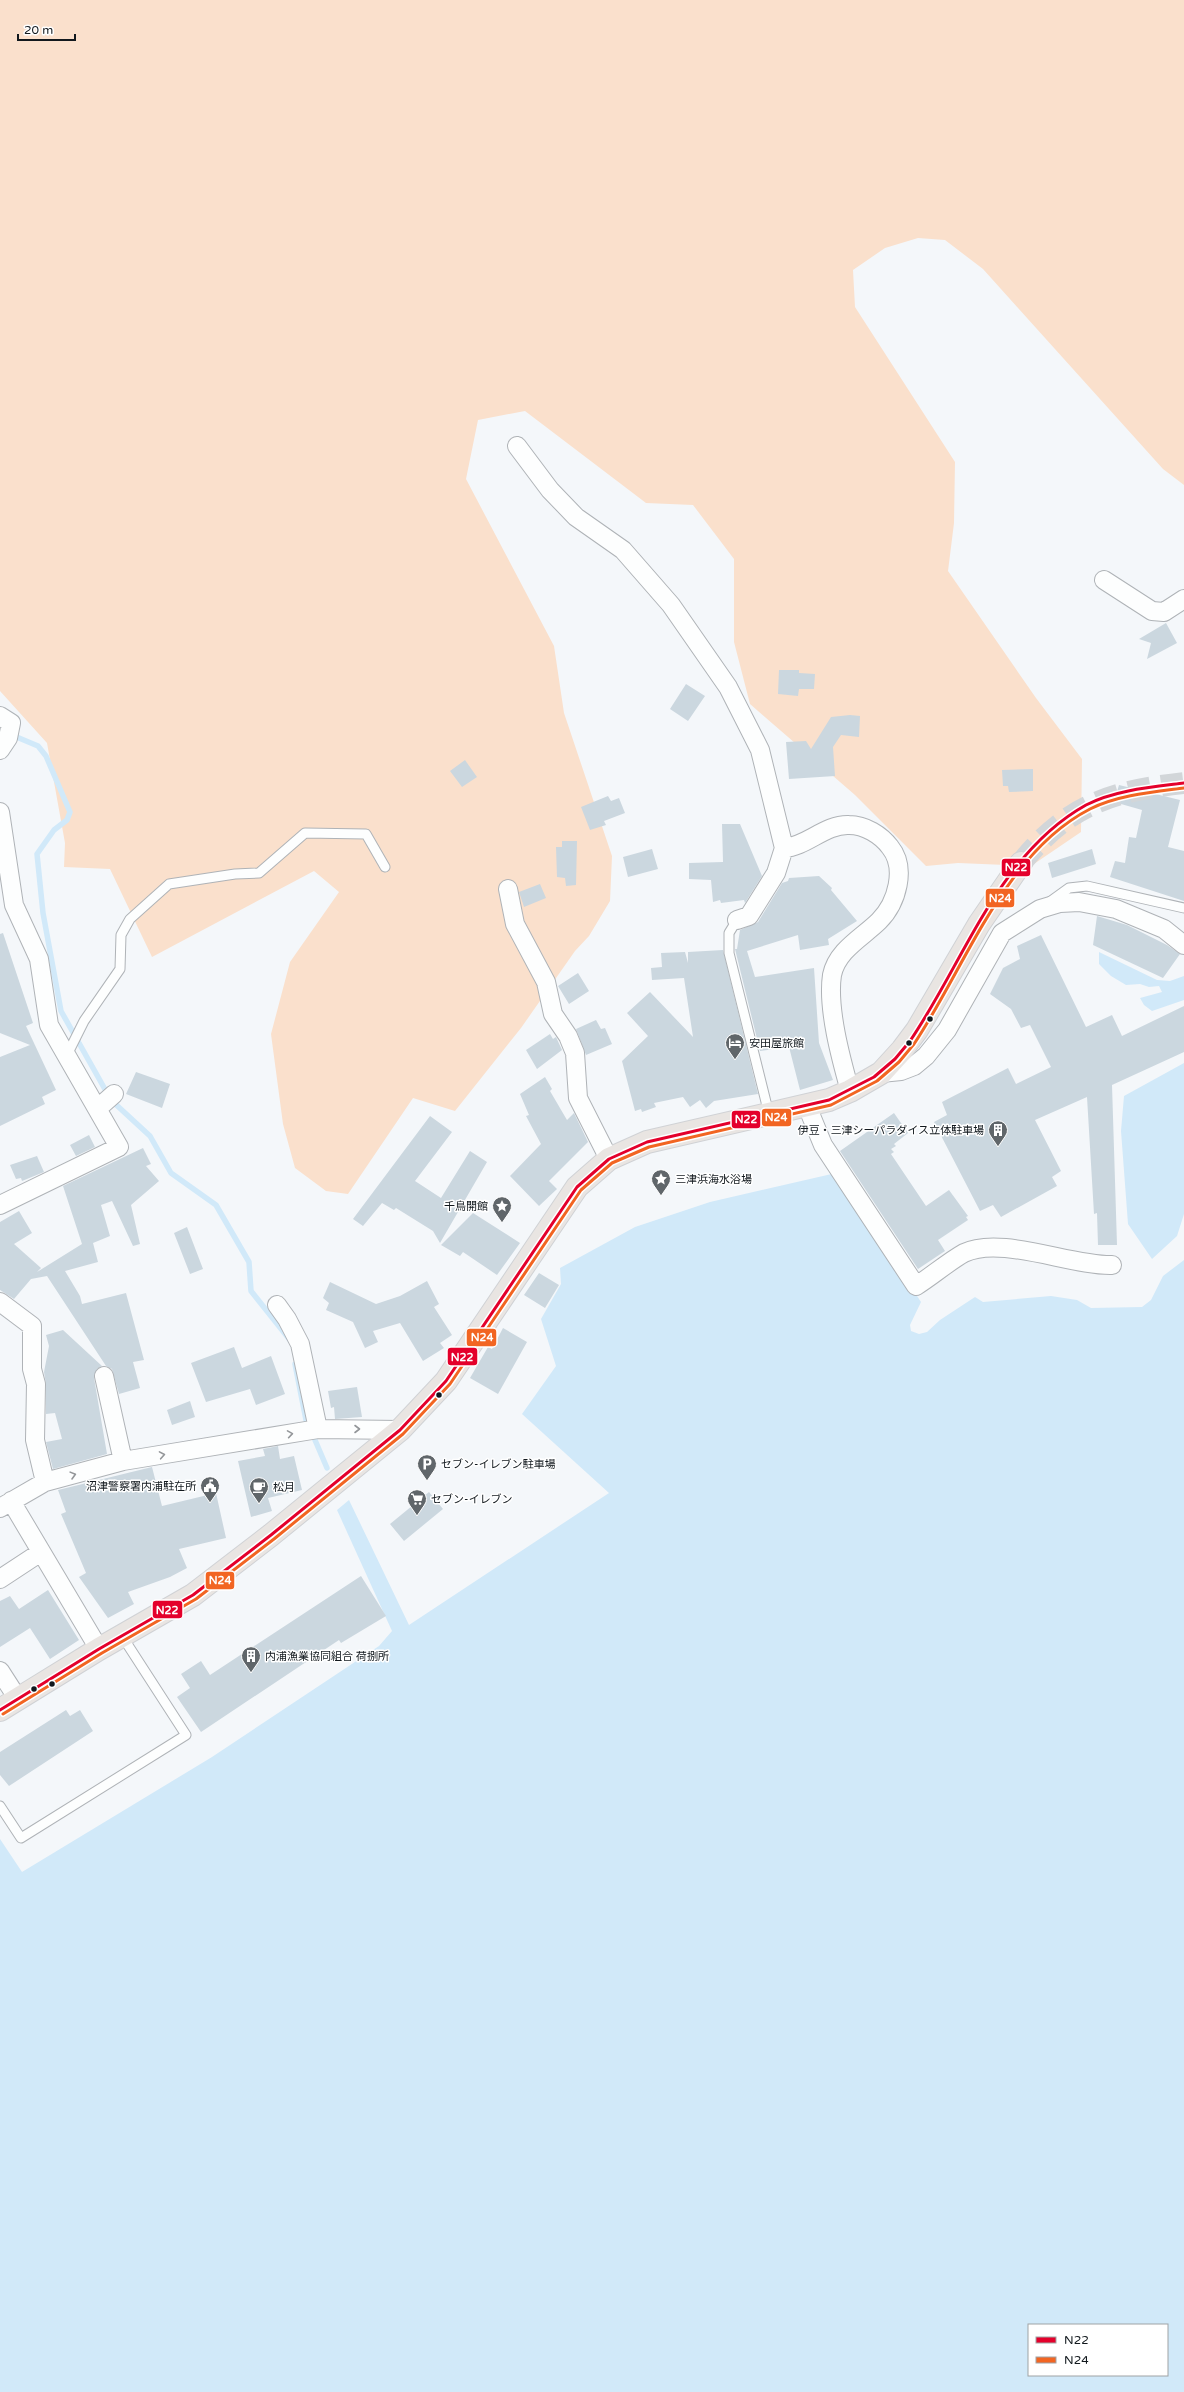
<svg xmlns="http://www.w3.org/2000/svg" width="1184" height="2392" font-family="'Varela Round','Noto Sans JP',sans-serif">
<style>
.green{fill:#fae0cc}
.water{fill:#d1e9f9;fill-rule:evenodd}
.lines{fill:none;stroke-linecap:round;stroke-linejoin:round}
.stream{stroke:#d1e9f9;stroke-width:5.5}
.building{fill:#cbd7df}
.primary-tunnel{stroke:#d2d6d9;stroke-width:22;stroke-dasharray:22 11;stroke-linecap:butt}
.service-casing{stroke:#afb3b7;stroke-width:11}
.minor-casing{stroke:#afb3b7;stroke-width:20}
.primary-casing{stroke:#d0d2d5;stroke-width:24}
.service{stroke:#fdfefe;stroke-width:9}
.minor{stroke:#fdfefe;stroke-width:18}
.primary{stroke:#e9e5e2;stroke-width:22}
.bus-1-casing{stroke:#fff;stroke-width:6}
.bus-2-casing{stroke:#fff;stroke-width:6}
.bus-1{stroke:#e4002b;stroke-width:3}
.bus-2{stroke:#f26522;stroke-width:3}
.oneway{stroke:#939699}
.bus-dot{fill:#11181d;stroke:#fff;stroke-width:1.5}
.labels{text-anchor:middle;dominant-baseline:central;stroke-width:3;stroke-linejoin:round;paint-order:stroke}
.poi-label{font-size:11px;fill:#11181d;stroke:#fff;text-anchor:start}
.line-badge{stroke:#fff;stroke-width:1.5}
.badge-label{font-size:11px;text-anchor:middle;font-weight:bold;fill:#fff}
</style>
<rect width="100%" height="100%" fill="#f4f7fa"/>
<path class="green" d="M0,0H1184V485L1163,469L983,269L945,240L918,238L885,248L853,270L855,307L955,462L954,523L948,571L1036,698L1082,759L1081,832L1031,866L958,863L926,866L855,795L750,704L734,642V559L693,505L646,503L525,411L478,420L466,479L554,646L564,713L612,856L610,901L589,936L575,951L521,1028L455,1111L413,1098L348,1194L326,1191L295,1168L283,1124L271,1034L290,962L339,892L314,871L152,957L110,869L64,867L65,843L47,743L0,691Z"/>
<path class="water" d="M1099,952L1157,980L1170,981L1184,976V1000L1152,1011L1144,1005L1140,998L1162,992L1159,986L1149,987L1140,984L1126,985L1111,976L1099,964Z
M1184,1063V1214L1177,1236L1152,1259L1128,1224L1121,1131L1124,1096Z
M836,1173L921,1302L910,1325L911,1331L919,1334L927,1332L940,1320L975,1297L983,1302L1051,1296L1077,1300L1091,1308L1142,1307L1151,1300L1163,1276L1184,1260V2392H0V1839L22,1872L212,1757L379,1646L392,1631L337,1510L349,1500L409,1625L609,1493L522,1414L556,1366L541,1319L561,1284L560,1268L635,1227L710,1202ZM1029,2325H1167V2375H1029Z"/>
<g class="lines">
<path class="stream" d="M0,730L38,746L46,756L70,812L67,820L54,830L37,854L43,913L61,1011L111,1100L150,1136L171,1173L216,1205L249,1262L251,1291L290,1340
M295,1364L306,1420
M315,1440L327,1468"/>
</g>
<path class="building" d="M1166,623L1177,643L1147,659L1151,643L1139,639Z
M779,670H799V673L815,674L814,689H799L798,696L778,694Z
M686,684L705,696L688,721L670,709Z
M850,715L860,716L859,737L841,735L833,747L835,776L789,779L786,742L806,741L811,749L831,717Z
M465,760L477,777L462,787L450,771Z
M1033,769V791L1009,792L1008,786H1003L1002,770Z
M1119,785L1180,800L1168,847L1184,851V901L1110,877L1115,861L1125,863L1129,837L1136,838L1142,810L1114,802Z
M608,796L611,801L619,798L625,813L604,821L606,825L590,830L581,807Z
M722,824H740L762,876L745,903L744,900L721,903L720,900L713,902L711,880L689,879V863L723,862Z
M562,841H577L576,885L566,886L565,878L557,877L556,847H562Z
M652,849L658,869L628,877L623,857Z
M1092,849L1096,864L1052,878L1048,863Z
M819,876L832,888L831,890L857,921L828,939L829,945L800,950L798,935L747,951L755,977L814,968L819,1043L833,1080L800,1090L789,1047L760,1051L735,949H737L740,930L758,922L782,883L788,881L789,878Z
M540,884L546,898L524,907L519,892Z
M1097,916L1127,925L1167,945L1180,954L1163,978L1093,945Z
M3,933L33,1023L26,1026L56,1090L42,1097L45,1104L0,1126V1057L30,1045L0,1033V934Z
M1041,935L1086,1027L1112,1015L1122,1036L1184,1006V1052L1112,1085L1117,1245H1098L1097,1213L1094,1214L1087,1097L1035,1120L1061,1171L1052,1177L1057,1186L1001,1217L993,1205L980,1211L934,1122L947,1115L942,1102L1008,1068L1016,1084L1051,1067L1030,1025L1021,1028L1011,1009L990,994L1003,968L1020,959L1017,946Z
M723,950L758,1094L714,1101L706,1108L700,1100L690,1107L683,1097L654,1103L656,1107L642,1112L641,1109L635,1111L622,1061L648,1036L627,1013L650,992L693,1037L684,978L652,980L651,968L662,967L661,953L685,952L688,963V952Z
M578,973L589,991L569,1004L558,986Z
M596,1020L601,1029L605,1028L612,1044L586,1055L576,1029Z
M550,1034L553,1039L556,1037L562,1050L537,1069L526,1050Z
M136,1072L170,1084L162,1108L126,1094Z
M545,1077L552,1089L550,1091L567,1120L574,1113L588,1142L549,1181L557,1189L539,1206L510,1176L541,1144L526,1116L529,1115L520,1094Z
M894,1113L908,1133L894,1144L896,1146L891,1149L894,1152L891,1154L926,1206L949,1190L968,1216L966,1217L968,1220L938,1240L945,1251L918,1269L840,1151Z
M430,1116L452,1132L415,1181L441,1198L470,1151L487,1162L440,1243L433,1231L396,1208L394,1210L382,1203L363,1226L353,1219Z
M89,1135L95,1147L76,1156L70,1145Z
M143,1148L151,1164L146,1166L159,1181L131,1205L140,1244L133,1246L112,1201L101,1205L110,1236L93,1243L98,1262L65,1271L80,1296L82,1304L126,1293L144,1360L133,1362L140,1388L119,1394L112,1369L106,1366L47,1276L31,1279L14,1299L0,1290V1222L19,1211L32,1233L14,1244L41,1268L37,1272L82,1244L63,1186Z
M37,1156L44,1172L22,1181L21,1178L16,1179L10,1165Z
M473,1213L520,1243L497,1275L463,1252L460,1256L441,1245Z
M187,1227L203,1269L190,1274L174,1233Z
M539,1273L559,1285L545,1308L524,1295Z
M427,1281L439,1304L434,1307L452,1335L440,1343L444,1348L423,1361L400,1323L373,1331L378,1342L365,1348L353,1322L326,1310L329,1303L323,1298L330,1282L376,1304L400,1296Z
M503,1328L527,1342L498,1394L470,1378L488,1347L492,1349Z
M63,1330L102,1366L97,1369L94,1378L107,1454L53,1469L46,1442L62,1439L55,1413L46,1414V1384L44,1372L49,1346L46,1335Z
M234,1347L242,1368L271,1356L285,1394L256,1405L250,1389L206,1402L191,1363Z
M357,1387L362,1417L335,1419L334,1407L331,1408L328,1391Z
M190,1401L195,1417L172,1425L167,1410Z
M278,1446L280,1459L294,1456L302,1490L268,1498L272,1511L251,1517L238,1461L265,1456L263,1449Z
M152,1467L162,1506L216,1493L226,1538L179,1549L187,1568L170,1577L128,1592L134,1604L108,1618L79,1577L86,1573L61,1514L66,1512L58,1490Z
M429,1492L443,1509L404,1541L390,1524Z
M361,1576L386,1616L341,1643L339,1640L201,1732L177,1697L190,1688L181,1674L201,1661L210,1675Z
M48,1590L79,1640L50,1659L30,1628L0,1647V1601L10,1596L19,1609Z
M66,1710L70,1716L80,1710L93,1731L9,1786L0,1775V1752Z"/>
<g class="lines">
<path class="primary-tunnel" d="M1021,863C1068,805 1111,791 1184,783"/>
<g class="service-casing">
<path id="service" d="M1051,901L1069,888L1087,886L1184,908
M737,920L729,933V953L769,1114
M66,1057L84,1021L120,969L121,935L130,919L169,884L235,874L259,873L305,833L366,834L385,867
M0,1806L21,1838L186,1735L122,1636"/>
</g>
<g class="minor-casing">
<path id="minor" d="M517,446L550,490L576,517L623,550L671,605L728,687L760,750L784,848C806,847 825,824 849,825C865,825 881,835 890,847C907,868 897,903 879,921C863,937 837,950 832,975C827,1008 841,1059 850,1091
M1104,580L1152,611L1164,612L1184,599
M0,716L11,723L8,738L0,750
M0,812L14,905L39,959L49,1025L119,1147L0,1205
M508,889L515,924L546,982L553,1014L568,1036L575,1053L578,1098L609,1159
M737,920L749,916L776,873L784,848
M881,1073L901,1071L914,1066L926,1056L947,1030L1002,933L1040,909L1060,903L1079,902L1116,909L1164,929L1184,945
M807,1106L823,1145L916,1286C932,1276 948,1262 964,1253C1000,1235 1071,1266 1112,1265
M97,1109L114,1094
M0,1302L32,1326V1369L36,1384L35,1440L45,1482
M277,1305L287,1319L300,1344L318,1429
M104,1376L123,1461
M11,1501L99,1649
M0,1508L45,1482L123,1461L318,1429L400,1430
M0,1579L41,1552
M0,1671L18,1699"/>
</g>
<g class="primary-casing">
<path id="primary" d="M0,1710L99,1649L193,1595L271,1535L400,1430L446,1381L577,1187L609,1159L647,1142L829,1100L850,1091L881,1073L902,1050L917,1030L979,924L1021,863"/>
</g>
<use href="#service" class="service"/>
<use href="#minor" class="minor"/>
<use href="#primary" class="primary"/>
<g class="bus-1-casing">
<path id="bus-1" d="M0,1710L99,1649L193,1595L271,1535L400,1430L446,1381L577,1187L609,1159L647,1142L829,1100L874,1077L895,1059L910,1041C964,962 998,854 1086,805C1115,790 1152,787 1184,783"/>
</g>
<g class="bus-2-casing">
<path id="bus-2" d="M3,1714L102,1653L196,1599L274,1539L403,1434L450,1384L581,1190L612,1163L649,1147L831,1105L877,1081L899,1062L914,1044C965,968 1004,853 1090,809C1118,795 1153,792 1184,788"/>
</g>
<use href="#bus-1" class="bus-1"/>
<use href="#bus-2" class="bus-2"/>
</g>
<defs><path id="oneway-chevron" d="M-2-3.5L2.5 0L-2 3.5" fill="none" stroke-width="1.6" stroke-linecap="round" stroke-linejoin="round"/></defs>
<g class="oneway">
<use href="#oneway-chevron" transform="translate(357 1429)"/>
<use href="#oneway-chevron" transform="translate(290 1434) rotate(-9)"/>
<use href="#oneway-chevron" transform="translate(162 1455) rotate(-10)"/>
<use href="#oneway-chevron" transform="translate(73 1475) rotate(-15)"/>
</g>
<defs>
<g id="hotel-pin" transform="scale(1)"><path d="M0 17L-7.5 6A9.5 9.5 0 1 1 7.5 6Z" fill="#60666a" stroke="#fff"/><path d="M-6-4.5h1.5V1H6V5H4.5V3h-9V5H-6ZM-4 0a1.8 1.8 0 1 1 3.6 0ZM.5 0V-2.5h3Q6-2.5 6 0Z" fill="#fff"/></g>
<g id="building-pin" transform="scale(1)"><path d="M0 17L-7.5 6A9.5 9.5 0 1 1 7.5 6Z" fill="#60666a" stroke="#fff"/><path d="M-4-6H4V6H1V3H-1V6H-4ZM-2.5-4.3h1.7v1.8h-1.7ZM.8-4.3h1.7v1.8H.8ZM-2.5-1h1.7V.8h-1.7ZM.8-1h1.7V.8H.8Z" fill="#fff"/></g>
<g id="sight-pin" transform="scale(1)"><path d="M0 17L-7.5 6A9.5 9.5 0 1 1 7.5 6Z" fill="#60666a" stroke="#fff"/><path d="M0-6L1.8-2.2L6-1.7L2.9 1.2L3.7 5.4L0 3.3L-3.7 5.4L-2.9 1.2L-6-1.7L-1.8-2.2Z" fill="#fff"/></g>
<g id="parking-pin" transform="scale(1)"><path d="M0 17L-7.5 6A9.5 9.5 0 1 1 7.5 6Z" fill="#60666a" stroke="#fff"/><path d="M-3.5-5.5H1a3.5 3.5 0 0 1 0 7H-1V5.5H-3.5ZM-1-3.4V-.6H.8a1.4 1.4 0 0 0 0-2.8Z" fill="#fff"/></g>
<g id="civic-pin" transform="scale(1)"><path d="M0 17L-7.5 6A9.5 9.5 0 1 1 7.5 6Z" fill="#60666a" stroke="#fff"/><path d="M-.6-6.5H3V-4.5H.6V-3L4-1V1h2V6H-6V1h2V-1L-.6-3ZM-1.2 2.5V6h2.4V2.5Z" fill="#fff"/></g>
<g id="cafe-pin" transform="scale(1)"><path d="M0 17L-7.5 6A9.5 9.5 0 1 1 7.5 6Z" fill="#60666a" stroke="#fff"/><path d="M-5.5-4.5H6V0H3Q3 3.5 0 3.5H-2.5Q-5.5 3.5-5.5 0ZM3-3.2v2h1.7v-2ZM-6 4.5H4V6H-6Z" fill="#fff"/></g>
<g id="supermarket-pin" transform="scale(1)"><path d="M0 17L-7.5 6A9.5 9.5 0 1 1 7.5 6Z" fill="#60666a" stroke="#fff"/><path d="M-6-5.5h2.5l.6 2H6L4.5 2H-2.5L-4.4-4H-6ZM-1.5 3.2a1.3 1.3 0 1 0 .1 0ZM3 3.2a1.3 1.3 0 1 0 .1 0Z" fill="#fff"/></g>
</defs>
<g fill-rule="evenodd">
<use href="#hotel-pin" x="735" y="1043"/>
<use href="#building-pin" x="998" y="1130"/>
<use href="#sight-pin" x="661" y="1179"/>
<use href="#sight-pin" x="502" y="1206"/>
<use href="#parking-pin" x="427" y="1464"/>
<use href="#civic-pin" x="210" y="1486"/>
<use href="#cafe-pin" x="259" y="1487"/>
<use href="#supermarket-pin" x="417" y="1499"/>
<use href="#building-pin" x="251" y="1656"/>
</g>
<g class="bus-dot">
<circle cx="930" cy="1019" r="3.5"/>
<circle cx="909" cy="1043" r="3.5"/>
<circle cx="439" cy="1395" r="3.5"/>
<circle cx="52" cy="1684" r="3.5"/>
<circle cx="34" cy="1689" r="3.5"/>
</g>
<g class="labels">
<g class="poi-label">
<text x="749" y="1043">安田屋旅館</text>
<text x="984" y="1130" text-anchor="end">伊豆・三津シーパラダイス立体駐車場</text>
<text x="675" y="1179">三津浜海水浴場</text>
<text x="488" y="1206" text-anchor="end">千鳥開館</text>
<text x="441" y="1464">セブン-イレブン駐車場</text>
<text x="196" y="1486" text-anchor="end">沼津警察署内浦駐在所</text>
<text x="273" y="1487">松月</text>
<text x="431" y="1499">セブン-イレブン</text>
<text x="265" y="1656">内浦漁業協同組合 荷捌所</text>
</g>
</g>
<g class="line-badge">
<rect x="1001" y="858" width="30" height="19" rx="4" fill="#e4002b"/>
<rect x="985" y="888" width="30" height="20" rx="4" fill="#f26522"/>
<rect x="761" y="1108" width="31" height="19" rx="4" fill="#f26522"/>
<rect x="731" y="1110" width="30" height="19" rx="4" fill="#e4002b"/>
<rect x="466" y="1328" width="31" height="19" rx="4" fill="#f26522"/>
<rect x="447" y="1347" width="31" height="19" rx="4" fill="#e4002b"/>
<rect x="205" y="1571" width="30" height="19" rx="4" fill="#f26522"/>
<rect x="152" y="1600" width="31" height="19" rx="4" fill="#e4002b"/>
</g>
<g class="badge-label">
<text x="1016" y="871">N22</text>
<text x="1000" y="902">N24</text>
<text x="776" y="1121">N24</text>
<text x="746" y="1123">N22</text>
<text x="482" y="1341">N24</text>
<text x="462" y="1361">N22</text>
<text x="220" y="1584">N24</text>
<text x="167" y="1614">N22</text>
</g>
<rect x="1028" y="2324" width="140" height="52" fill="#ffffff" stroke="#a0a3a5"/>
<rect x="1036" y="2337" width="20" height="6" fill="#e4002b" stroke="#a0a3a5"/>
<text x="1064" y="2344" font-size="12" fill="#11181d">N22</text>
<rect x="1036" y="2357" width="20" height="6" fill="#f26522" stroke="#a0a3a5"/>
<text x="1064" y="2364" font-size="12" fill="#11181d">N24</text>
<path d="M18 34v6h57v-6" fill="none" stroke="#11181d" stroke-width="2"/>
<text x="24" y="34" font-size="12" fill="#11181d" stroke="#ffffff" stroke-width="3" paint-order="stroke">20 m</text>
</svg>
